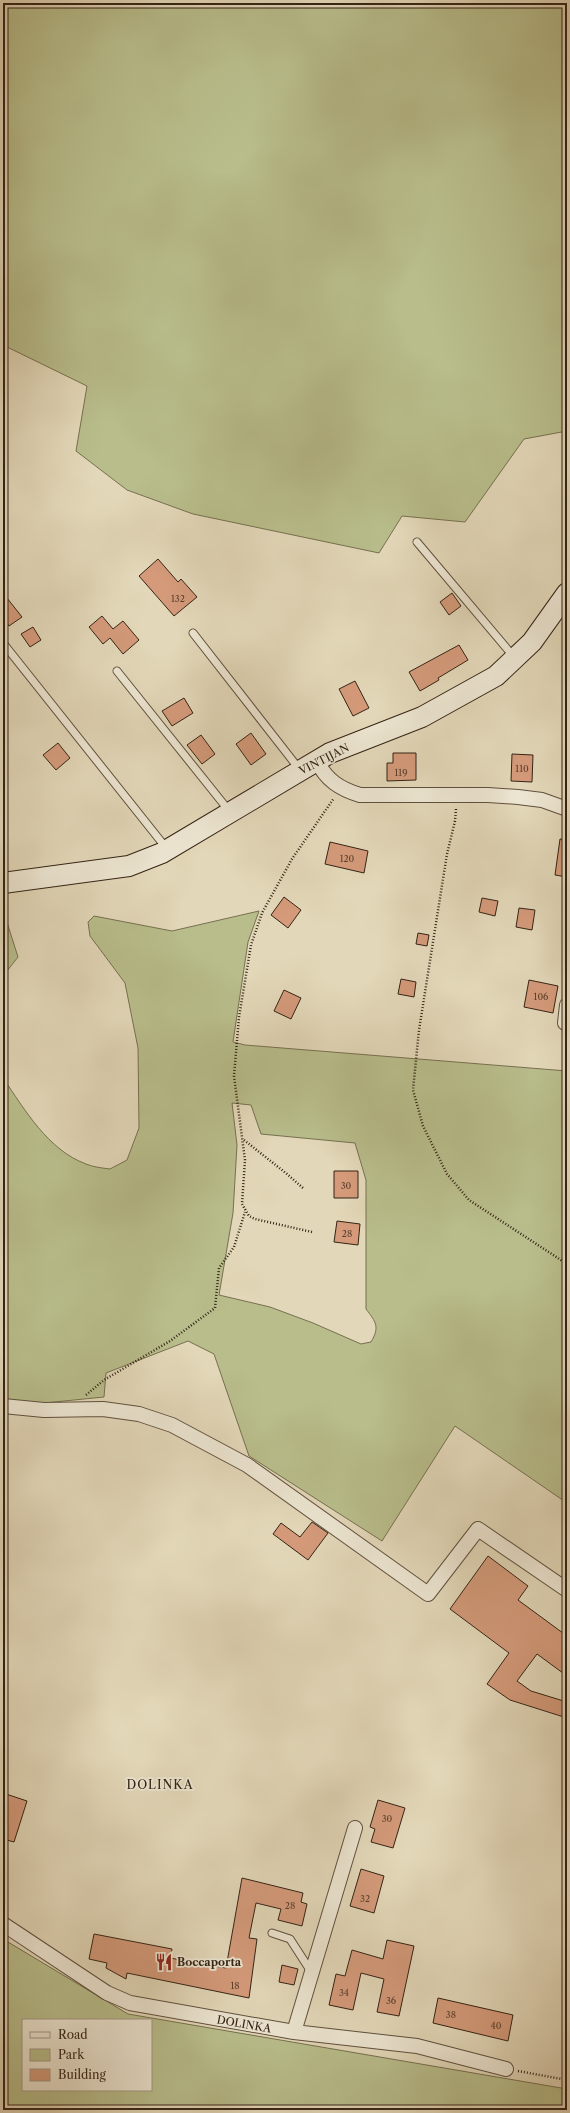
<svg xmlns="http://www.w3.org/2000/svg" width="570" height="2113" font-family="'Libre Caslon Text',serif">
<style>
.green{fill:#b8bd8b;stroke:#767050;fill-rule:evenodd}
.building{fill:#d49a7a;stroke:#342315}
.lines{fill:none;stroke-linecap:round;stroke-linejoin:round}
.service-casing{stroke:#60503e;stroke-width:9}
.minor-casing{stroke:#60503e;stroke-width:16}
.secondary-casing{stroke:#342315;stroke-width:22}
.path{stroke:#342315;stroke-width:2.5;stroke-dasharray:1 2;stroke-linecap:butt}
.service{stroke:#ece5d1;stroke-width:7}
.minor{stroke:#ece5d1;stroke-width:14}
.secondary{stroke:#ece5d1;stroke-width:20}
.labels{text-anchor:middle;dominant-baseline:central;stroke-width:3.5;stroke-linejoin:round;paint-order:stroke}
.number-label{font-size:9px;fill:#5c412e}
.street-label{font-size:11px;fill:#342315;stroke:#ece5d1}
.poi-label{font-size:11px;font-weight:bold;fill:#342315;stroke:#ece5d1;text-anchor:start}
.neighbourhood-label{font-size:12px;letter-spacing:1px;fill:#342315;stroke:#ece5d1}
</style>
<rect width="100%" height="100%" fill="#e2d7b8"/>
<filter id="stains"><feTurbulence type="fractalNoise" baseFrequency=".005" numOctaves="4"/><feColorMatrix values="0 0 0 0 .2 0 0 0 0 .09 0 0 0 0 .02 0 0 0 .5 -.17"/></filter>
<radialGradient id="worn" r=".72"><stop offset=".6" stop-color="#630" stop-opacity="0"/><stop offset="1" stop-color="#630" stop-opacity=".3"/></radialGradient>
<path class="green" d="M3,3H567V431L524,439L465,522L402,516L379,553L193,514L127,490L76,451L87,386L3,345Z
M3,910L18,957L3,976Z
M259,911L248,942L233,1042L245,1045L567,1071V1503L455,1426L382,1541L249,1456L214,1354L188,1341L106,1373L104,1397L24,1405L3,1402V1078C25,1110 48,1150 86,1164C93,1167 102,1168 110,1169L127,1160L139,1128L138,1048L125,983L90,936L88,922L94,916L172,931ZM232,1103L251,1105L261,1134L355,1143L366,1180V1309C376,1322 380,1327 371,1342L361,1344L313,1323L270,1307L219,1295L233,1213L237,1145Z
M3,1939L128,2014L567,2089V2110H3ZM23,2020H151V2090H23Z"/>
<path class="building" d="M158,559L178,582L181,579L197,597L174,616L139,576Z
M3,593L22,617L9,626L3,617Z
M452,593L461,606L449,615L440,602Z
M102,616L113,629L123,621L139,640L123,654L110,638L103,644L89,627Z
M33,627L41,640L30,647L21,634Z
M459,645L468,660L438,678L439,680L420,691L409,672Z
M355,681L369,708L353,716L339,689Z
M184,698L193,713L172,726L162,711Z
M251,733L266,754L251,765L236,744Z
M201,735L215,754L202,764L187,745Z
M58,743L70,758L56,770L43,755Z
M393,753H416V780L387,781V763H393Z
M512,754L533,755L532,782L511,781Z
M560,839L567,840V877L555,875Z
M330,842L368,851L364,873L325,864Z
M284,897L301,910L288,928L271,915Z
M482,898L498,901L495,916L479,912Z
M519,908L535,910L532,930L516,927Z
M418,933L429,935L427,946L416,944Z
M401,979L416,982L414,997L398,994Z
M529,980L558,986L553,1013L524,1007Z
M284,990L301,998L291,1019L274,1011Z
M334,1171H358V1198H334Z
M337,1221L360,1224L358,1245L334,1242Z
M312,1522L328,1533L308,1560L273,1534L281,1523L300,1537Z
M488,1556L528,1586L518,1600L567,1636V1676L537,1654L517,1681L531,1691L567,1702V1718L510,1700L487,1684L509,1653L450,1609Z
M3,1793L27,1801L14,1842L3,1839Z
M378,1800L405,1808L393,1848L371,1842L375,1829L370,1827Z
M361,1869L384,1876L374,1913L350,1906Z
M242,1878L303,1893L301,1902L307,1904L302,1926L278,1920L281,1909L256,1903L249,1938L257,1939L249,1998L127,1973L126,1979L106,1968L107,1963L89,1959L94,1934L172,1949L170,1958L226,1968Z
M387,1940L414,1946L399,2016L377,2012L384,1979L361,1973L353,2010L329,2005L336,1974L345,1976L352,1950L383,1959Z
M282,1965L298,1969L294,1985L279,1982Z
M438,1998L513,2015L508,2041L433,2023Z"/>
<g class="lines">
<g class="service-casing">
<path id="service" d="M417,542L514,657
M193,633L300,770
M3,643L167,849
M117,671L230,812
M272,1933L290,1939L312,1973"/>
</g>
<g class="minor-casing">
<path id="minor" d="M317,761C326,780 340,789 360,795H488L518,797L542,800L567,809
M565,1023L567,1005
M3,1406L44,1410L103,1409L139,1414L172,1425L247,1465L428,1594L478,1529L567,1590
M3,1924L107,1993L130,2003L294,2032L417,2046L506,2069
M294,2032L355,1828"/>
</g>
<g class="secondary-casing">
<path id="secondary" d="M3,883L129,866L162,853L330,753L422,717L496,676L532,642L567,593"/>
</g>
<path class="path" d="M456,809L455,821L447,854L419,1030L413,1090L423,1126L447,1174L469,1200L567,1264
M244,1140L287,1174L303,1188
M312,1232L255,1219L249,1216L242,1204L245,1160L234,1076L239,1017L251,945L262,913L292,859L334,798
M86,1395L104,1380L170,1341L215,1308L219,1268L234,1247L245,1212
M518,2071L567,2080"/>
<use href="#service" class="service"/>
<use href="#minor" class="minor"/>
<use href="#secondary" class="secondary"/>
</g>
<defs>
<g id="restaurant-bare" transform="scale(1.38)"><path d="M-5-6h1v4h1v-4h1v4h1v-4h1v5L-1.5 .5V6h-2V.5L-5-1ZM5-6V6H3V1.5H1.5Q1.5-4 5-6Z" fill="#8f2418" stroke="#ece5d1" stroke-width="2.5" paint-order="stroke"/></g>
</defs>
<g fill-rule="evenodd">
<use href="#restaurant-bare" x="164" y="1962"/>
</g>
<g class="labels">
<g class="number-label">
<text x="178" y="598">132</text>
<text x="522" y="768">110</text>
<text x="401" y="772">119</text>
<text x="347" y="858">120</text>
<text x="541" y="996">106</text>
<text x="346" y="1185">30</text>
<text x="347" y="1233">28</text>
<text x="387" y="1818">30</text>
<text x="365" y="1898">32</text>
<text x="290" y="1905">28</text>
<text x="235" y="1985">18</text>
<text x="344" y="1992">34</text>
<text x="391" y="2000">36</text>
<text x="451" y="2014">38</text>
<text x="496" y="2025">40</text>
</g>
<g class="street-label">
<text transform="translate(324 759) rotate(-27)">VINTIJAN</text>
<text transform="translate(244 2024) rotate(10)">DOLINKA</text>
</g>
<g class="poi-label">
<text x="177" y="1962">Boccaporta</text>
</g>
<g class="neighbourhood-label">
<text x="160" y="1784">DOLINKA</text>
</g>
</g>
<rect width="570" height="2113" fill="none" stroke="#e2d7b8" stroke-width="16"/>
<rect x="4" y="4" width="562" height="2105" fill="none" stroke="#342315" stroke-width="2"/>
<rect x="8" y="8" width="554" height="2097" fill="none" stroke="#342315"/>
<rect x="22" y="2019" width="130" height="72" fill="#ece5d1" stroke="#a29786"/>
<rect x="30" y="2032" width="20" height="6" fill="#ece5d1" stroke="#a29786"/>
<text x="58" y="2039" font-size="12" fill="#342315">Road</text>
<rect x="30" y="2049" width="20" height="12" fill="#b8bd8b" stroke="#a29786"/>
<text x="58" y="2059" font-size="12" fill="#342315">Park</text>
<rect x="30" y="2069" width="20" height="12" fill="#d49a7a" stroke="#a29786"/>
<text x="58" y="2079" font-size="12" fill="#342315">Building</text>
<rect width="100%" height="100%" filter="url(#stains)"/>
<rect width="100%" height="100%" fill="url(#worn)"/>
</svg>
